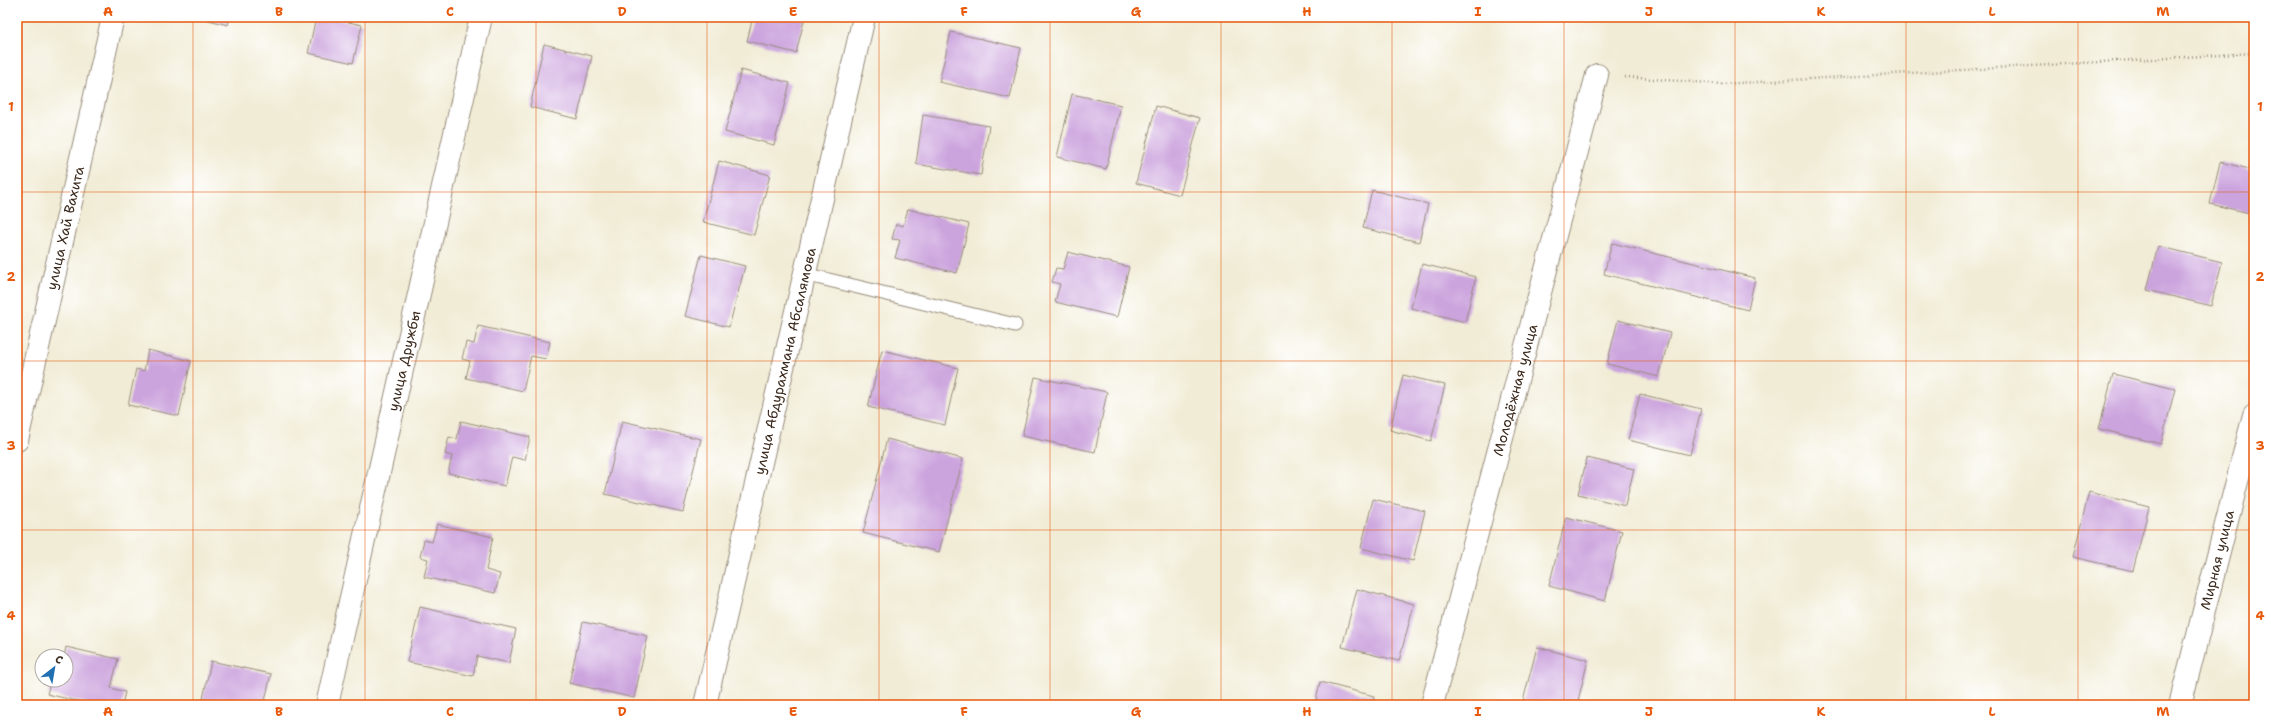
<svg xmlns="http://www.w3.org/2000/svg" width="2271" height="722" font-family="'Shantell Sans',sans-serif">
<style>
.building{fill:#cba3dd}
.lines{fill:none;stroke-linecap:round;stroke-linejoin:round}
.lane-casing{stroke:#968b7a;stroke-width:15}
.street-casing{stroke:#968b7a;stroke-width:24}
.path{stroke:#968b7a;stroke-width:2.5;stroke-dasharray:1 3;stroke-linecap:butt}
.lane{stroke:#fff;stroke-width:13}
.street{stroke:#fff;stroke-width:22}
.grid{fill:none;stroke:#e8590c;stroke-width:1;stroke-opacity:0.55}
.labels{text-anchor:middle;dominant-baseline:central;stroke-width:3;stroke-linejoin:round;paint-order:stroke}
.street-label{font-size:14px;fill:#3b2a1e;stroke:#fff}
.neatline{fill:none;stroke:#e8590c;stroke-width:1.5}
.grid-label{font-size:13px;text-anchor:middle;font-weight:bold;fill:#e8590c}
</style>
<rect width="100%" height="100%" fill="#fff"/>
<filter id="ink" filterUnits="userSpaceOnUse"><feTurbulence type="fractalNoise" baseFrequency=".025" numOctaves="2"/><feDisplacementMap in="SourceGraphic" scale="8" xChannelSelector="R" yChannelSelector="G"/><feConvolveMatrix kernelMatrix="1 2 1 2 8 2 1 2 1" color-interpolation-filters="sRGB"/></filter>
<filter id="wash" filterUnits="userSpaceOnUse"><feTurbulence type="fractalNoise" baseFrequency=".012" numOctaves="4" result="noise"/><feDisplacementMap in="SourceGraphic" scale="16" xChannelSelector="R" yChannelSelector="G"/><feGaussianBlur stdDeviation="0.9" result="paint"/><feColorMatrix in="noise" values="0 0 0 0 0 0 0 0 0 0 0 0 0 0 0 0 0 1.4 0 .05"/><feComposite in="paint" operator="in"/></filter>
<g filter="url(#wash)">
<rect width="100%" height="100%" fill="#f1ecd5"/>
<g id="blocks">
<path class="building" d="M197,17H230L228,25Z
M316,17H326L362,25L353,63L308,53Z
M584,17H601L600,21Z
M753,17H805L796,53L747,41Z
M951,32L1021,48L1010,98L939,82Z
M544,44L592,56L577,119L530,107Z
M741,70L790,83L774,145L725,132Z
M1072,94L1121,105L1106,169L1057,157Z
M1156,106L1200,118L1180,195L1136,183Z
M923,115L989,126L981,175L916,164Z
M719,161L770,175L754,235L703,222Z
M2220,162L2254,170V214L2210,204Z
M1372,190L1428,204L1419,242L1363,228Z
M908,209L969,224L957,273L895,258L900,240L892,239L896,224L903,226Z
M1612,243L1755,278L1748,310L1604,274Z
M2158,246L2222,262L2211,306L2147,290Z
M1068,252L1129,267L1117,317L1055,302L1060,284L1052,282L1056,268L1063,269Z
M701,255L745,266L729,327L685,316Z
M1422,264L1476,277L1465,322L1411,308Z
M1618,320L1670,333L1659,377L1607,364Z
M478,326L550,342L546,359L531,356L523,391L466,378L470,361L462,359L466,342L474,344Z
M148,350L191,361L179,416L128,405L136,369L144,371Z
M882,350L958,368L945,425L868,407Z
M2113,374L2175,389L2161,444L2099,429Z
M1403,375L1445,385L1431,441L1390,430Z
M1035,377L1107,392L1095,452L1022,436Z
M1640,394L1701,409L1690,455L1628,440Z
M461,421L530,437L525,460L512,457L505,486L448,473L452,456L445,454L449,437L457,439Z
M622,421L701,439L683,512L605,494Z
M887,439L963,459L939,552L863,533Z
M1587,458L1634,469L1625,506L1578,494Z
M2089,492L2149,507L2133,571L2073,557Z
M1373,499L1425,511L1413,561L1361,548Z
M1566,517L1622,531L1605,601L1549,586Z
M437,524L493,537L486,570L500,574L495,593L424,577L428,559L420,557L424,540L432,542Z
M1357,589L1414,604L1399,661L1342,647Z
M420,607L516,629L509,663L477,656L473,676L407,662Z
M583,622L648,636L634,698L569,683Z
M66,647L118,659L111,688L125,692L122,705H95L47,694L51,680H66V656H64Z
M1537,647L1588,660L1577,705H1522Z
M211,661L271,674L264,705H234L203,699Z
M1320,682L1374,696L1372,705H1315Z"/>
</g>
</g>
<g filter="url(#ink)">
<use href="#blocks" fill-opacity="0" stroke="#968b7a" stroke-width="1"/>
<g class="lines">
<g class="lane-casing">
<path id="lane" d="M804,274L1015,325"/>
</g>
<g class="street-casing">
<path id="street" d="M17,440L113,17
M327,705L481,17
M705,705L864,17
M1432,705L1597,75
M2180,705L2254,415"/>
</g>
<path class="path" d="M1625,77L1722,84L2254,53"/>
<use href="#lane" class="lane"/>
<use href="#street" class="street"/>
</g>
</g>
<path class="grid" d="M193,17V705M365,17V705M536,17V705M707,17V705M879,17V705M1050,17V705M1221,17V705M1392,17V705M1564,17V705M1735,17V705M1906,17V705M2078,17V705M17,192H2254M17,361H2254M17,530H2254"/>
<g class="labels">
<g class="street-label">
<text transform="translate(65 228) rotate(-77)">улица Хай Вахита</text>
<text transform="translate(404 361) rotate(-77)">улица Дружбы</text>
<text transform="translate(785 361) rotate(-77)">улица Абдурахмана Абсалямова</text>
<text transform="translate(1515 390) rotate(-75)">Молодёжная улица</text>
<text transform="translate(2217 560) rotate(-76)">Мирная улица</text>
</g>
</g>
<rect width="2271" height="722" fill="none" stroke="#fff" stroke-width="44"/>
<g transform="translate(54 668) rotate(31)"><circle r="19" fill="#ffffff" stroke="#b1aaa5"/>
<path d="M0-3L7 15L0 10L-7 15Z" fill="#1f6fb2"/>
<text y="-6" font-size="11" font-weight="bold" text-anchor="middle" fill="#3b2a1e">С</text>
</g>
<rect x="22" y="22" width="2227" height="678" class="neatline"/>
<g class="grid-label">
<text x="108" y="16">A</text>
<text x="279" y="16">B</text>
<text x="450" y="16">C</text>
<text x="622" y="16">D</text>
<text x="793" y="16">E</text>
<text x="964" y="16">F</text>
<text x="1136" y="16">G</text>
<text x="1307" y="16">H</text>
<text x="1478" y="16">I</text>
<text x="1649" y="16">J</text>
<text x="1821" y="16">K</text>
<text x="1992" y="16">L</text>
<text x="2163" y="16">M</text>
<text x="11" y="111">1</text>
<text x="2260" y="111">1</text>
<text x="11" y="281">2</text>
<text x="2260" y="281">2</text>
<text x="11" y="450">3</text>
<text x="2260" y="450">3</text>
<text x="11" y="620">4</text>
<text x="2260" y="620">4</text>
<text x="108" y="716">A</text>
<text x="279" y="716">B</text>
<text x="450" y="716">C</text>
<text x="622" y="716">D</text>
<text x="793" y="716">E</text>
<text x="964" y="716">F</text>
<text x="1136" y="716">G</text>
<text x="1307" y="716">H</text>
<text x="1478" y="716">I</text>
<text x="1649" y="716">J</text>
<text x="1821" y="716">K</text>
<text x="1992" y="716">L</text>
<text x="2163" y="716">M</text>
</g>
</svg>
